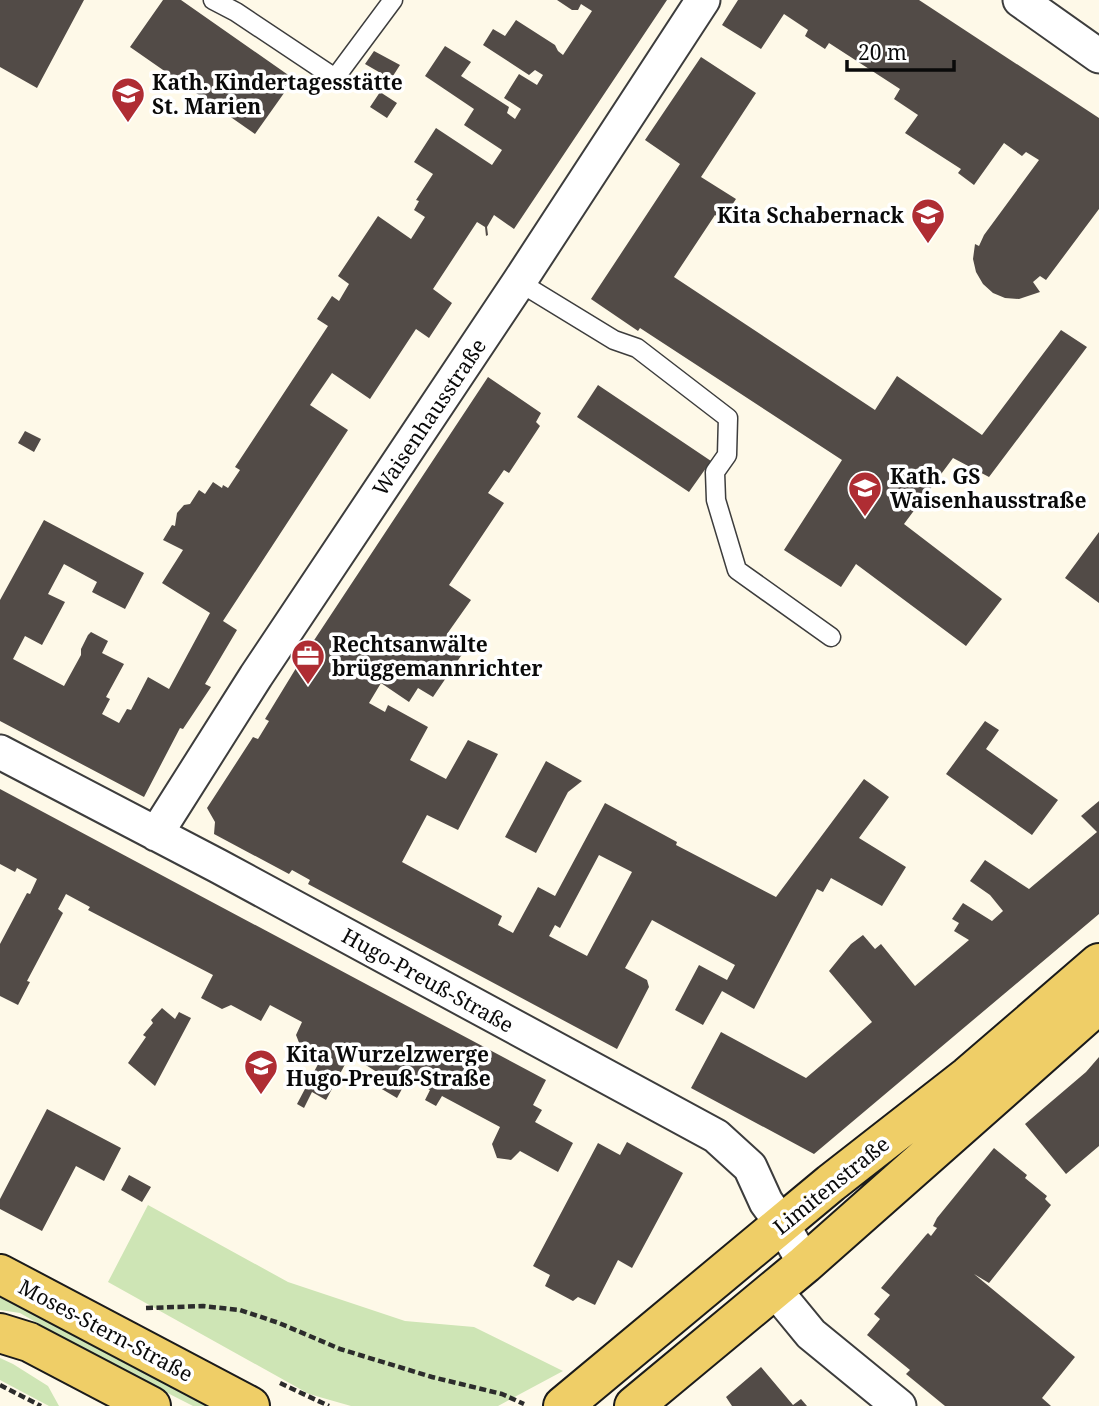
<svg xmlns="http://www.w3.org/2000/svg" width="1099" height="1406" font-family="'Noto Serif',serif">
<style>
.green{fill:#cee5b5}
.building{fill:#524b47;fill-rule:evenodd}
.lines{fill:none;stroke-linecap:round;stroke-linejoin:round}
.service-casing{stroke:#3d3d3d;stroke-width:21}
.minor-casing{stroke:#3d3d3d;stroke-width:37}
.primary-casing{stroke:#1b1b1b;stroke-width:42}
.path{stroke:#2c2c2c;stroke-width:4.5;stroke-dasharray:7 3.5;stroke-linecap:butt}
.service{stroke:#fff;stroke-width:18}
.minor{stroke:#fff;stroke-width:33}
.primary{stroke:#efce67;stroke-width:38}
.labels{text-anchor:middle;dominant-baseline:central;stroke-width:7;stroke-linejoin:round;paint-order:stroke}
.poi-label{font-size:21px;font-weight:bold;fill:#0a0a0a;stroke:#fff;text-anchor:start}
.street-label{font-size:21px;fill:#0a0a0a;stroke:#fff}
</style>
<rect width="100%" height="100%" fill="#fef9e8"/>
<path class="green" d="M148,1205L288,1282L405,1321L474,1327L563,1371L498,1406H351L309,1394L108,1282Z
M0,1294L219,1406H193L91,1354L20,1313L0,1310Z
M0,1358L13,1364L48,1386L59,1406H49L0,1380Z"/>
<path class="building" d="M0,0H84L37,88L0,67Z
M163,0H181L294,79L255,134L130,47Z
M557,0H667L514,229L494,215L487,227L488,235L486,236L485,227L477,222L433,289L452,303L429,338L416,329L370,399L332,373L310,405L348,430L223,621L237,630L205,684L211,687L183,729L180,728L144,797L0,721V600L44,520L144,573L125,609L92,592L97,582L64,564L48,594L65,602L42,645L25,636L13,659L64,686L81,655V649L88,635L91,632L108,641L102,653L124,664L106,697L110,699L102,714L119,723L127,709L131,710L148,677L169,689L210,613L162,583L183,550L163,540L172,525L175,526L177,513L184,505L190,504L199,490L205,494L213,482L222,488L223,485L228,488L240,470L235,467L328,326L317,319L332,296L339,301L349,284L338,276L378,216L411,239L425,217L414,210L419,201L416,200L433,174L414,162L436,128L492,165L502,150L464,125L474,109L425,76L445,46L471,62L461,76L509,107L507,113L515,119L521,109L504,98L519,74L537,85L543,75L535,70L529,75L483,45L493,29L505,36L516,20L555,45L558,51L563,55L592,11L581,4L578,10H572Z
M738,0H919L1099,118V209L1046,280L1040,276L1033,282L1040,292L1019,299L1005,298L993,293L983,284L976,272L973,259L975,244L979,246L984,235L1039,160L1026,152L1022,156L1004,143L974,185L958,173L961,169L905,133L918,115L894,99L900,89L829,43L825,49L805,36L808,30L784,14L761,49L722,25Z
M374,51L400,65L391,79L365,64Z
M701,57L756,93L701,177L736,199L722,220L715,215L674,277L875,410L897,376L982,435L1061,330L1087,347L989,477L953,458L904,524L1002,599L966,646L856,564L841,587L784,550L842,460L640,328L638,331L591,299L680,164L645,140Z
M380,92L397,103L387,118L370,107Z
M488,377L541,413L536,422L540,426L509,473L504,470L488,493L504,503L449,585L471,600L447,634L467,647L433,697L418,688L409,702L381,683L369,703L385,712L388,705L428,727L410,760L446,779L468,740L498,754L458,830L427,815L402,862L502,916L498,925L513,933L538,887L555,896L605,803L677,842L676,845L776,897L864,779L889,797L859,838L906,867L882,906L831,878L823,892L817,889L754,1009L722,991L703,1025L675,1010L699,965L727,980L735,965L652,920L625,968L647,980L649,987L617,1049L308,884L310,880L292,870L289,874L214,834L215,822L207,808L253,737L258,739L269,721L265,719L301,660ZM599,855L632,872L587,956L549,936L555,925L560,928Z
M598,385L711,461L689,492L577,417Z
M25,431L41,439L34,452L18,443Z
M1099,532V603L1065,578Z
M985,721L999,730L986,749L1058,800L1032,835L946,774Z
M546,761L582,781L568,792L536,853L505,837Z
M0,789L546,1080L533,1105L542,1110L535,1122L573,1143L558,1172L520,1151L511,1160L497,1158L492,1144L500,1127L442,1096L436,1106L425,1100L430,1090L408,1078L397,1098L375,1085L380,1074L350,1055L326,1100L312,1092L304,1108L297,1104L326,1049L311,1052L300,1045L296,1035L302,1022L270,1005L261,1021L231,1005L222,1009L201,998L213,975L88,910L90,907L66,894L58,909L63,913L27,981L30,982L18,1005L0,996V944L27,893L30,894L37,879L17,868L15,872L0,864Z
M1099,801V914L814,1154L691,1088L721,1032L806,1078L872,1022L829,971L851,944L863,935L875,949L881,944L915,986L969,940L954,931L959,923L952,919L963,903L992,921L1003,911L990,895L970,881L985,860L1029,889L1097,832L1081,816Z
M162,1008L175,1019L179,1012L191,1018L155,1086L128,1063L146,1037L143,1035L153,1023L151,1020Z
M1099,1057V1146L1066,1174L1025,1124L1086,1072Z
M47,1109L121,1148L104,1181L76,1166L42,1231L0,1209V1199Z
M627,1142L683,1173L632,1268L618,1260L595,1305L578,1297L573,1301L545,1286L550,1275L533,1266L598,1143L620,1155Z
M994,1148L1027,1175L1025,1178L1047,1196L1045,1199L1051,1205L989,1283L974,1274L1075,1357L1042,1398L1051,1406H945L906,1374L910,1370L867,1335L880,1319L874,1314L890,1295L881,1288L926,1235L928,1233L931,1236L937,1228L933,1226L937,1218Z
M129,1175L151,1187L142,1202L121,1190Z
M761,1367L793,1405L801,1399L807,1406H732L726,1397Z"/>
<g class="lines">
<g class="service-casing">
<path id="service" d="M213,0L236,12L335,78L393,0
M519,282L614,340L637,348L728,418L727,455L715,472L716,500L737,570L831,637"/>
</g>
<g class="minor-casing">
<path id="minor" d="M1020,0L1099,56
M0,752L218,866L716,1136L750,1167L766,1202L782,1224L805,1264
M156,834L256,676L519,282L703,0
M774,1289L811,1334L899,1406"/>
</g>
<g class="primary-casing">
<path id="primary" d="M0,1274L250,1406
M0,1333L29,1342L151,1406
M563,1406L831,1183L968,1076L1099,963
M634,1406L805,1264L1099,1004"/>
</g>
<path class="path" d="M146,1308L203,1306L240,1310L279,1323L340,1349L432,1377L502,1394L524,1404
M280,1383L329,1406
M0,1385L41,1406"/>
<use href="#service" class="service"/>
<use href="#minor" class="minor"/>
<use href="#primary" class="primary"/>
</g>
<defs>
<g id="school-pin" transform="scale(1.75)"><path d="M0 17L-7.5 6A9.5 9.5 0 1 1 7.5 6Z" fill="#af2d33" stroke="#fff"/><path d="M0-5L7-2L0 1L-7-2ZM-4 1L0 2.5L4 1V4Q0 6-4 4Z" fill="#fff"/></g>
<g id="office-pin" transform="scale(1.75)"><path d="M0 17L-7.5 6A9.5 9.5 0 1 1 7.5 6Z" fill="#af2d33" stroke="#fff"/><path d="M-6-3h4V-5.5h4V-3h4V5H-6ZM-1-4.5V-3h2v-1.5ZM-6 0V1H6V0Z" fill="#fff"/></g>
</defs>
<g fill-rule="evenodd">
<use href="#school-pin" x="128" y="94"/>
<use href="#school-pin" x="928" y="215"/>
<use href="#school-pin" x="865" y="488"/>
<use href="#office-pin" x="308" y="656"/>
<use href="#school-pin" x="261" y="1066"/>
</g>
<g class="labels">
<g class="poi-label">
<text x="152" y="82">Kath. Kindertagesstätte<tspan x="152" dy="24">St. Marien</tspan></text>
<text x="904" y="215" text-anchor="end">Kita Schabernack</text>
<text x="890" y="476">Kath. GS<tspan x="890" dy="24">Waisenhausstraße</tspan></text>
<text x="332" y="644">Rechtsanwälte<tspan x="332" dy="24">brüggemannrichter</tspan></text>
<text x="286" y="1054">Kita Wurzelzwerge<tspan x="286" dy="24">Hugo-Preuß-Straße</tspan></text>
</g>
<g class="street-label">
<text transform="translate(429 417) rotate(-56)">Waisenhausstraße</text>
<text transform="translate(428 980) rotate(29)">Hugo-Preuß-Straße</text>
<text transform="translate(831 1185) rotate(-39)">Limitenstraße</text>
<text transform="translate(106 1330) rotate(28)">Moses-Stern-Straße</text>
</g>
</g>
<path d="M847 60v10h107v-10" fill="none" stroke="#0a0a0a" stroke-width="3.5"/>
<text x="858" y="60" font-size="21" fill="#0a0a0a" stroke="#ffffff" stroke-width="5" paint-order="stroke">20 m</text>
</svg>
